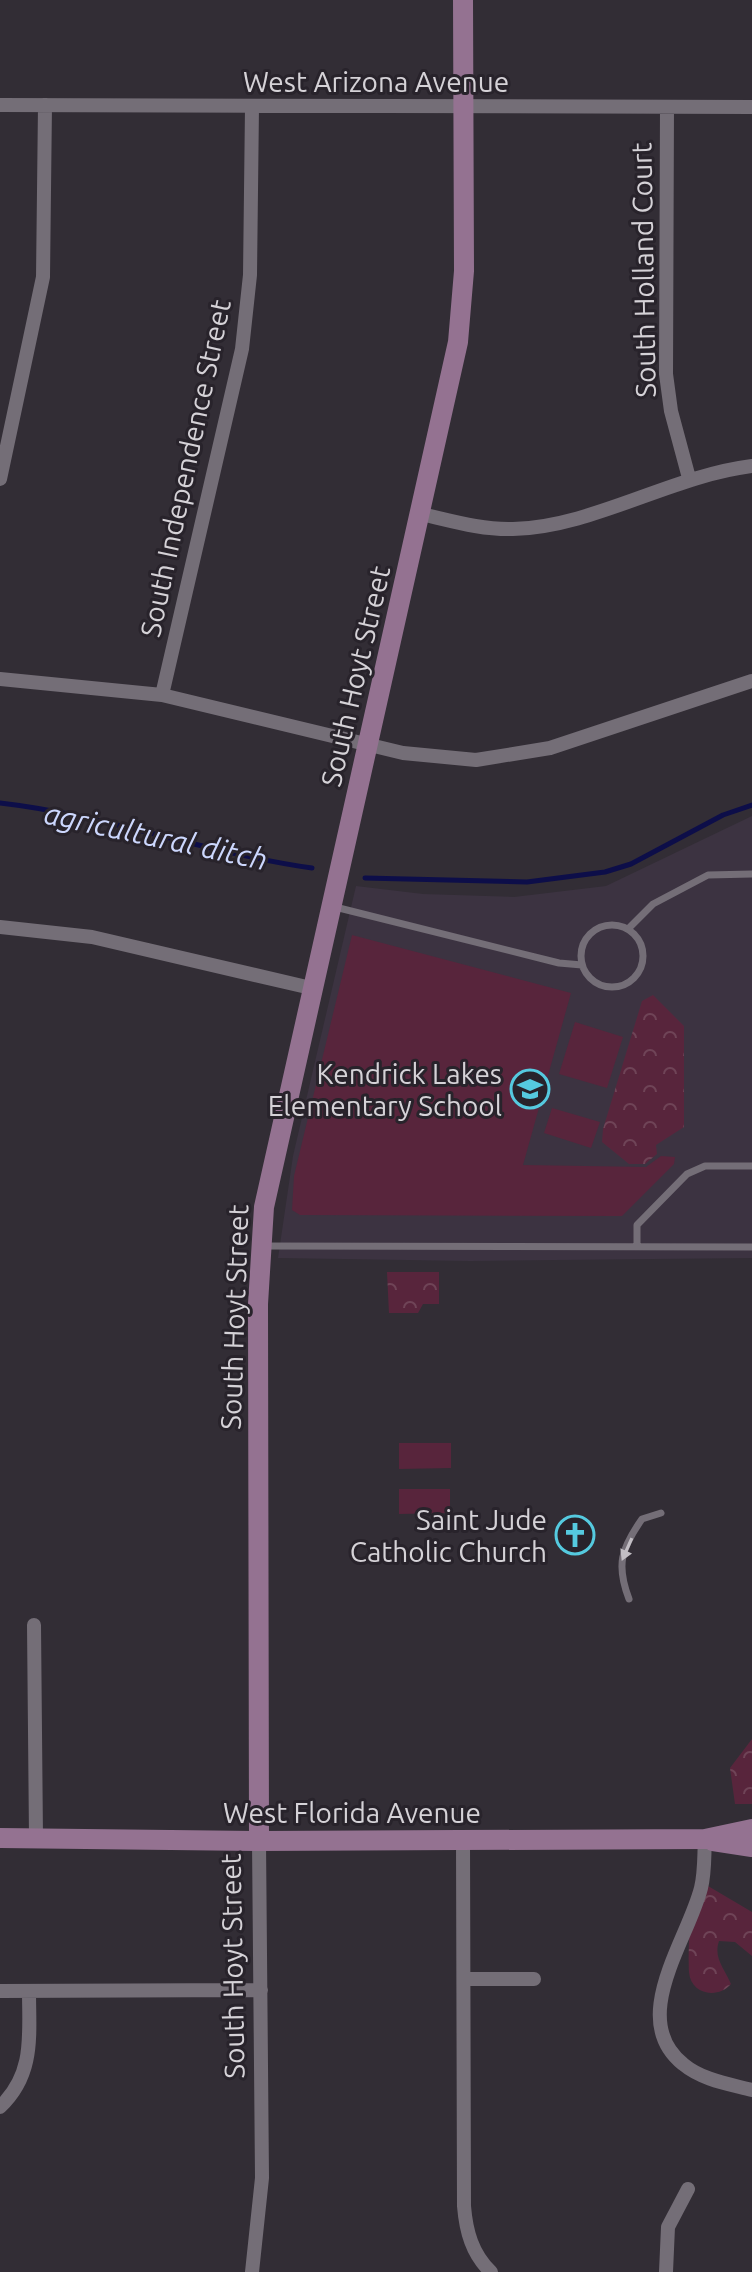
<svg xmlns="http://www.w3.org/2000/svg" width="752" height="2272" font-family="Ubuntu,sans-serif">
<style>
.built{fill:#3c3341}
.grass{fill:#58253c}
.forest{fill:url(#forest-crowns)}
.lines{fill:none;stroke-linecap:round;stroke-linejoin:round}
.stream{stroke:#0d0e49;stroke-width:5}
.lane{stroke:#746e77;stroke-width:7}
.street{stroke:#746e77;stroke-width:14}
.secondary{stroke:#947291;stroke-width:20}
.oneway{fill:#c2bec4}
.labels{text-anchor:middle;dominant-baseline:central;stroke-width:6;stroke-linejoin:round;paint-order:stroke}
.street-label{font-size:28px;fill:#d5d2d7;stroke:#28232b}
.poi-label{font-size:28px;fill:#d5d2d7;stroke:#28232b;text-anchor:end}
.water-label{font-size:30px;font-style:italic;fill:#ccd7fd;stroke:#28232b}
</style>
<defs>
<pattern id="forest-crowns" width="20" height="18" patternUnits="userSpaceOnUse" patternTransform="scale(2)"><rect width="20" height="18" fill="#58253c"/><path d="M2 6a3 3 0 1 1 6 0M12 15a3 3 0 1 1 6 0" fill="none" stroke="#6f4457"/></pattern>
</defs>
<rect width="100%" height="100%" fill="#322d35"/>
<path class="built" d="M752,816V1258L470,1261L278,1258L293,1156L356,886L423,894L514,897L606,886Z"/>
<path class="grass" d="M352,935L571,993L523,1165L646,1167L661,1156L675,1157L674,1164L622,1216L300,1215L292,1210L294,1176Z
M575,1022L623,1037L607,1088L559,1074Z
M552,1108L600,1122L591,1148L544,1133Z
M399,1443H451V1468L399,1469Z
M399,1489H450V1513L399,1514Z"/>
<path class="forest" d="M653,995L684,1026V1127L656,1145L657,1154L645,1164H629L602,1142L603,1129L642,1001Z
M387,1272H439V1304H423L418,1313H389Z
M752,1739V1804H735L730,1768Z
M708,1886L752,1912V1956L735,1942L719,1941C713,1958 725,1969 731,1984C718,1999 691,1995 689,1972C688,1962 690,1898 693,1891Z"/>
<g class="lines">
<path class="stream" d="M0,803C105,815 206,853 312,868
M365,878L527,882L605,872L631,864L723,815L752,805"/>
<path class="lane" d="M335,907L559,963L582,965
M581 956a31 31 0 1 1 62 0a31 31 0 1 1-62 0Z
M628,929L653,904L708,875L752,874
M262,1246L752,1247
M637,1247V1225L687,1174L705,1166H752
M629,1599C616,1565 621,1549 642,1519L661,1513"/>
<path class="street" d="M0,105L752,107
M667,107L666,374L671,411L689,478
M0,479L43,277L45,105
M421,514C452,521 482,530 513,529C593,527 671,476 752,466
M0,679L162,695L403,753L476,760L550,748L752,681
M162,695L242,349L250,275L252,107
M0,927L92,937L311,988
M34,1625L36,1838
M705,1839C704,1855 705,1872 701,1888C688,1940 627,2019 683,2064C702,2080 729,2084 752,2090
M463,1840L464,2206C466,2231 472,2254 491,2272
M464,1979H534
M0,1991L261,1990
M0,2107C35,2074 29,2035 29,1991
M252,2272L262,2178L259,1841
M666,2272L668,2227L688,2189"/>
<path class="secondary" d="M0,1838L259,1841L705,1839L752,1829
M259,1841L258,1304L264,1207L458,342L464,271L463,0
M713,1841L752,1847"/>
</g>
<defs><path id="oneway-solid" d="M-6-.8H1V-3.2L6.5 0L1 3.2V.8H-6Z" transform="scale(2)"/></defs>
<use class="oneway" href="#oneway-solid" transform="translate(627 1549) rotate(114)"/>
<defs>
<g id="school-ring" transform="scale(2)"><circle r="9.5" fill="#28232b" stroke="#55cadf" stroke-width="1.5"/><path d="M0-5L7-2L0 1L-7-2ZM-4 1L0 2.5L4 1V4Q0 6-4 4Z" fill="#55cadf"/></g>
<g id="church-ring" transform="scale(2)"><circle r="9.5" fill="#28232b" stroke="#55cadf" stroke-width="1.5"/><path d="M-1.2-6h2.4v3.5h3.3v2.4h-3.3V6h-2.4V-.1h-3.3v-2.4h3.3Z" fill="#55cadf"/></g>
</defs>
<g fill-rule="evenodd">
<use href="#school-ring" x="530" y="1089"/>
<use href="#church-ring" x="575" y="1535"/>
</g>
<g class="labels">
<g class="street-label">
<text x="376" y="81">West Arizona Avenue</text>
<text transform="translate(643 270) rotate(-91)">South Holland Court</text>
<text transform="translate(185 468) rotate(-78)">South Independence Street</text>
<text transform="translate(355 676) rotate(-77)">South Hoyt Street</text>
<text transform="translate(234 1317) rotate(-88)">South Hoyt Street</text>
<text x="352" y="1812">West Florida Avenue</text>
<text transform="translate(232 1966) rotate(-91)">South Hoyt Street</text>
</g>
<g class="poi-label">
<text x="502" y="1073">Kendrick Lakes<tspan x="502" dy="32">Elementary School</tspan></text>
<text x="547" y="1519">Saint Jude<tspan x="547" dy="32">Catholic Church</tspan></text>
</g>
<g class="water-label">
<text transform="translate(156 836) rotate(12)">agricultural ditch</text>
</g>
</g>
</svg>
